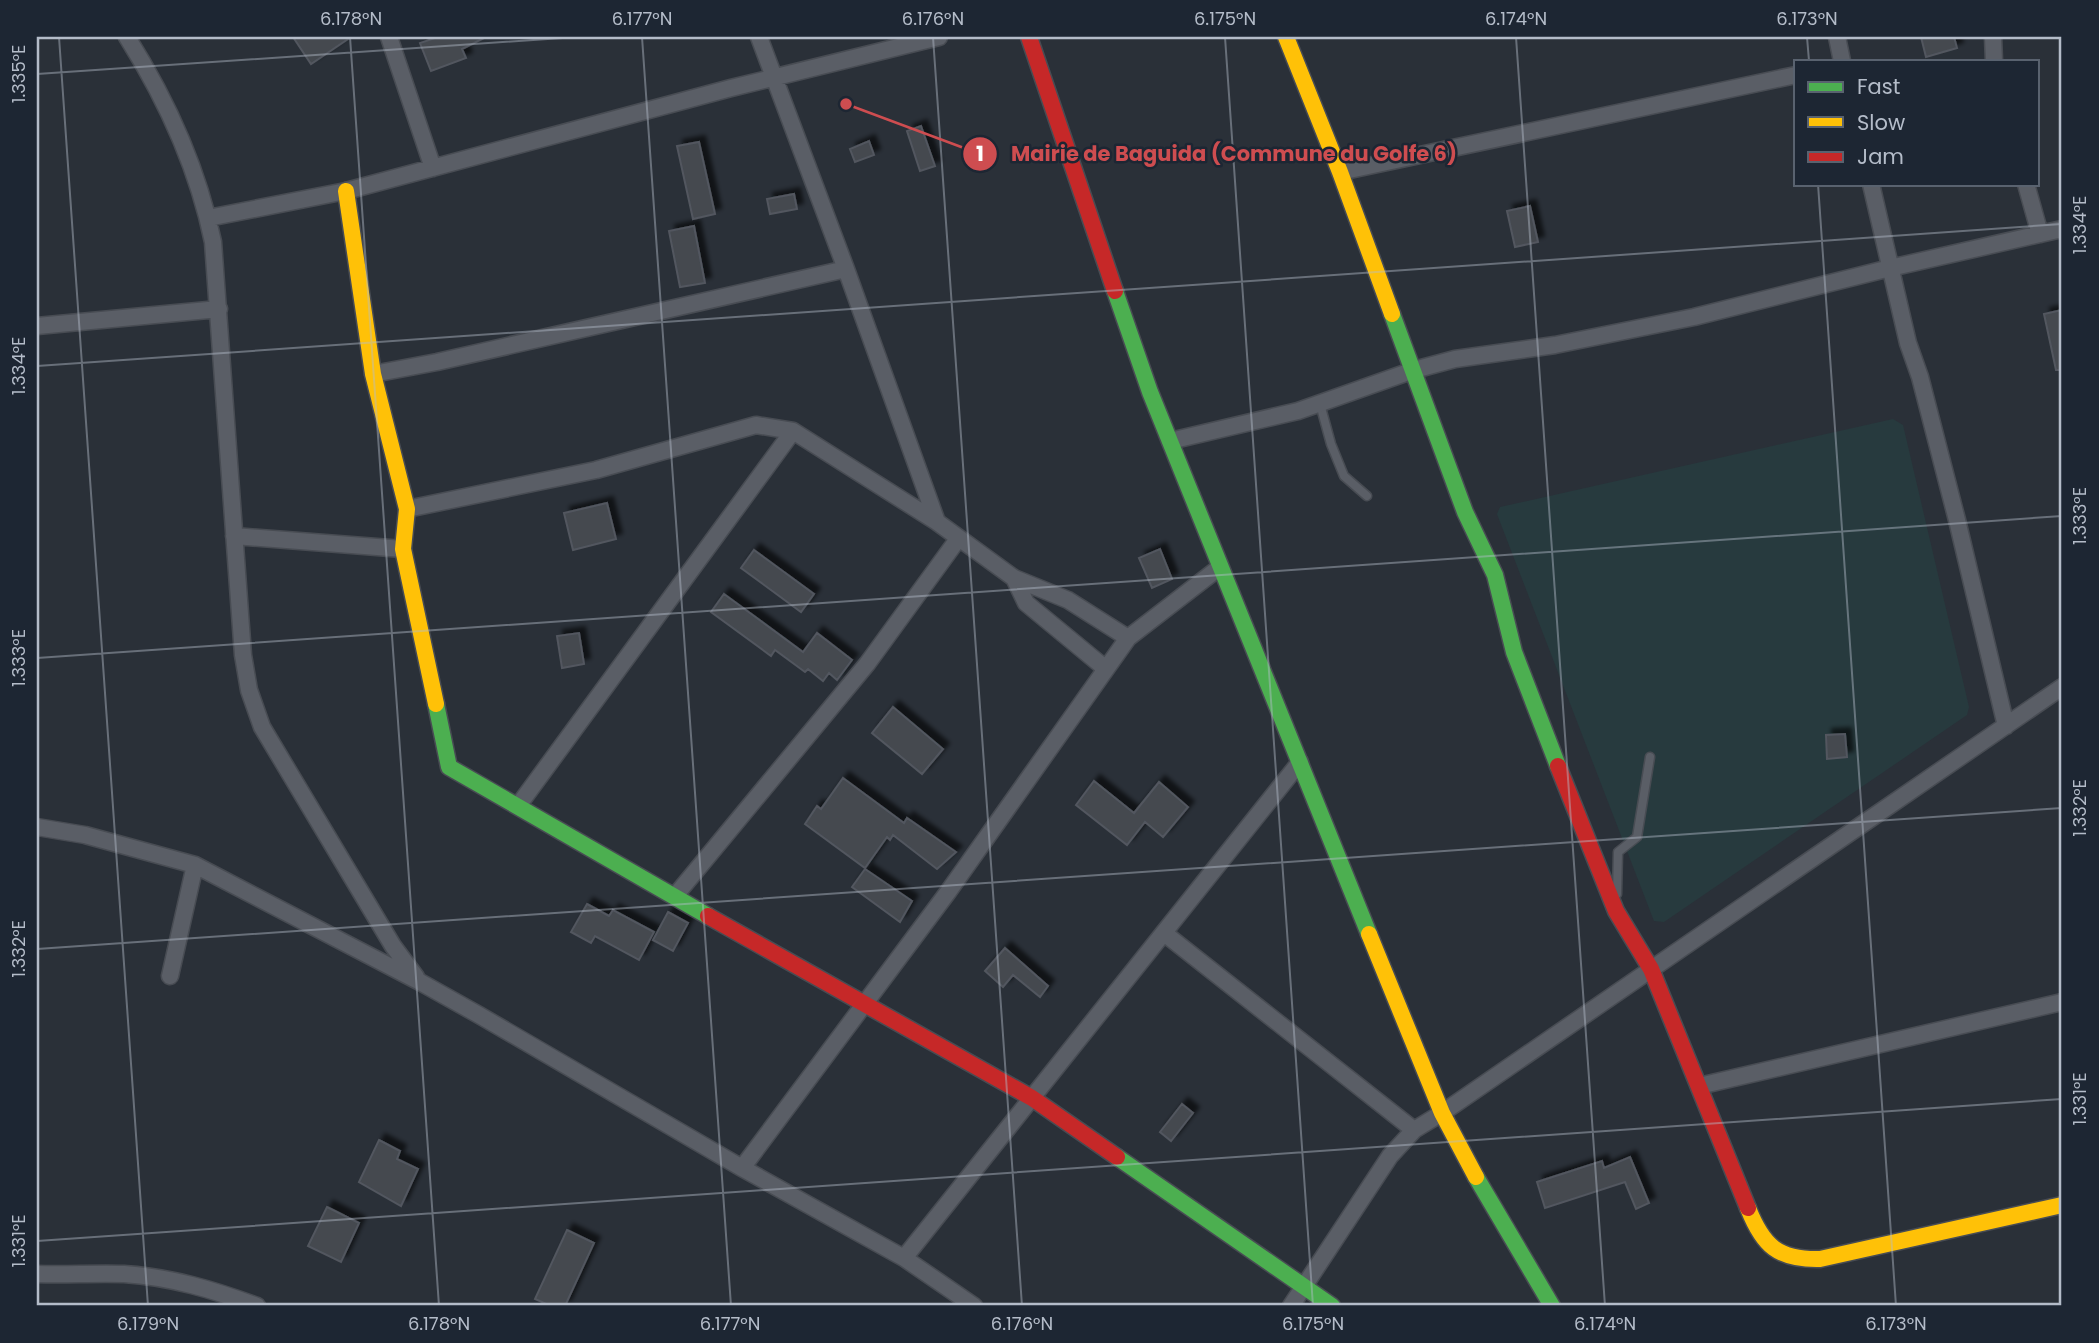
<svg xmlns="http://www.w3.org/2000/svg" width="2099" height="1343" font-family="Poppins,sans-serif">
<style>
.park{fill:#273a3e}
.building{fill:#444950;stroke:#52575f;stroke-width:2;filter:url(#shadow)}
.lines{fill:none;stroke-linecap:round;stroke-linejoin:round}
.lane-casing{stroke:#484c53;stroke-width:11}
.street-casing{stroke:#484c53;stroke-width:19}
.fast-casing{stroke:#484c53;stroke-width:19}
.slow-casing{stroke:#484c53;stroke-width:19}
.jam-casing{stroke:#484c53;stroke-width:19}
.lane{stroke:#5a5e66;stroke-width:8}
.street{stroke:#5a5e66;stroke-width:16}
.fast{stroke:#4caf50;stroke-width:16}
.slow{stroke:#ffc107;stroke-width:16}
.jam{stroke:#c62828;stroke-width:16}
.ticks{fill:none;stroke:#b4bcc9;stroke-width:2;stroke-opacity:0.45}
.leader{fill:none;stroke:#ce4d50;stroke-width:2.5}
.callout-dot{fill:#ce4d50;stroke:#1d2633;stroke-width:2.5}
.mark-label{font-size:21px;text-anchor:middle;font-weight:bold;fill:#fff}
.callout-label{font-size:21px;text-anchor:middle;font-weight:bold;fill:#ce4d50;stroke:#1d2633;stroke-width:5;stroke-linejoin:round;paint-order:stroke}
.neatline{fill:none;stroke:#b4bcc9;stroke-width:2.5}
.ticks-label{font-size:18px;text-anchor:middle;fill:#b4bcc9}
</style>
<defs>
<filter id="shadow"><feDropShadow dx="6" dy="-6" stdDeviation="2" flood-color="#0009"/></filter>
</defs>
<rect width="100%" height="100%" fill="#2a3038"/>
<path class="park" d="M1893,419L1903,425L1969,707L1967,715L1664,922L1654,921L1497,514L1500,507Z"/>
<path class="building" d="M293,37H351L311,64Z
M438,37H486L462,49L466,58L431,71L420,43Z
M1921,37H1954L1957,48L1926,57Z
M921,126L935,166L920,171L907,131Z
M869,141L874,155L855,162L850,149Z
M699,142L715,214L693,219L677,146Z
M794,194L797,209L770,214L767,199Z
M1530,206L1538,242L1515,247L1507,211Z
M694,226L705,283L680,287L669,231Z
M2062,310V370H2056L2044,314Z
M607,503L616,539L573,550L564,513Z
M1160,549L1172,579L1152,588L1139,558Z
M754,550L814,594L801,612L741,568Z
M724,594L803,652L817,633L852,660L837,680L829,673L823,681L808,669L805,672L775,650L771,656L711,612Z
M579,633L584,664L562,668L557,636Z
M893,707L943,749L922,774L872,733Z
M1845,734L1847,757L1827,759L1826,735Z
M843,778L904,823L907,818L956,852L937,869L893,835L890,840L887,837L865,868L805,824L817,806L821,809Z
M1094,781L1134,813L1159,782L1188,807L1163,837L1145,822L1127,845L1076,805Z
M865,869L912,901L900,922L852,887Z
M587,904L609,916L613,910L654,932L639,960L595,936L591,943L571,932Z
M668,912L688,923L673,951L653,940Z
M1005,948L1048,986L1040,997L1013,975L1003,987L985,971Z
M1182,1104L1193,1113L1171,1141L1160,1132Z
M379,1140L400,1151L397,1159L418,1169L401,1206L359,1182Z
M1630,1157L1649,1203L1636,1209L1625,1182L1545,1208L1537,1182L1602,1161L1604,1168Z
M327,1207L359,1223L341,1262L308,1246Z
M567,1230L594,1243L565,1306H551L535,1299Z"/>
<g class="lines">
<g class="lane-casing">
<path id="lane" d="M1320,404L1331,444L1344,476L1367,496
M1617,894L1618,852L1637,837L1650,757"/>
</g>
<g class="street-casing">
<path id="street" d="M127,37C166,99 198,169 213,242L243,655L249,690L262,727L393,946L416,977
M389,37L433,168
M759,37L846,269L937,522
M1837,37L1842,61
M1993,37L1994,61
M1340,172L1796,75
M1871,184L1908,343L1920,377L1957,520L2006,726
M2026,184L2040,234
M208,218L346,191L731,88L939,37
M37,326L219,309
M373,374L437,362L846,269
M1170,441L1298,411L1414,370L1455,359L1555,345L1694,317L1890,268L2062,229
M407,509L596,470L756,425L793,431L937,522L1014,578L1068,600L1128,638
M234,536L403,549
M1014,578L1026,603L1106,669
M518,806L793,431
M37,827L85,835L195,865L420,982L479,1015L742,1168L904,1258L974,1306
M675,896L867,664L958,539
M1164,933L1414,1130
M170,976L195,865
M1699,1086L2062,1002
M742,1168L948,892L1128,638L1220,567
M904,1258L1300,762
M37,1274C66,1275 95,1273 124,1274C171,1277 214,1290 257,1306
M1291,1306L1390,1156L1414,1130L1442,1113L2062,687"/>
</g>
<g class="fast-casing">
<path id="fast" d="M1115,291L1150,392L1369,934
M1392,314L1465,512L1495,575L1514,652L1558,766
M436,704L449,767L708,916
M1117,1157L1332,1306
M1476,1177L1552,1306"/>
</g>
<g class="slow-casing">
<path id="slow" d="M1286,37L1340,172L1392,314
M346,191L373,374L407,509L403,549L436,704
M1369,934L1442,1113L1476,1177
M1748,1208C1763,1246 1778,1260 1820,1259L2062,1205"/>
</g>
<g class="jam-casing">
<path id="jam" d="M1029,37L1115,291
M1558,766L1616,911L1651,969L1748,1208
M708,916L1032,1098L1117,1157"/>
</g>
<use href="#lane" class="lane"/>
<use href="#street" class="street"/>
<use href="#fast" class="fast"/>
<use href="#slow" class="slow"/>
<use href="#jam" class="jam"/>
</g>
<path class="ticks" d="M59,37L148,1306M350,37L439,1306M642,37L731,1306M933,37L1022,1306M1225,37L1313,1306M1516,37L1605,1306M1807,37L1809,61M37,74L577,37M1818,184L1896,1306M37,366L2062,224M37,658L2062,516M37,949L2062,808M37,1241L2062,1099"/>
<path class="leader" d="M846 104L980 154"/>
<g class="callout-dot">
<circle cx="846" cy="104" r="7"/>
<circle cx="980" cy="154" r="18"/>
</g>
<g class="mark-label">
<text x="980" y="161">1</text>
</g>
<g class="callout-label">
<text x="1234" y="161">Mairie de Baguida (Commune du Golfe 6)</text>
</g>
<rect width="2099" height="1343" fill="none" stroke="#1d2633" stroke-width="77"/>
<rect x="1794" y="60" width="245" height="126" fill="#1d2633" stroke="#59626f" stroke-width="2"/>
<rect x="1808" y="82" width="35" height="10" fill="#4caf50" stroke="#59626f" stroke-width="2"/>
<text x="1857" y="94" font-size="21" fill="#b4bcc9">Fast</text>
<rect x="1808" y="117" width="35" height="10" fill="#ffc107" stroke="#59626f" stroke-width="2"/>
<text x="1857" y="130" font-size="21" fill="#b4bcc9">Slow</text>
<rect x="1808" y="152" width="35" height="10" fill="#c62828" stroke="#59626f" stroke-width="2"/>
<text x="1857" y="164" font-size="21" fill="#b4bcc9">Jam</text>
<rect x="38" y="38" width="2022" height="1266" class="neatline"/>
<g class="ticks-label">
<text x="351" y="25">6.178°N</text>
<text x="642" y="25">6.177°N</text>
<text x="933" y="25">6.176°N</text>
<text x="1225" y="25">6.175°N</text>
<text x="1516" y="25">6.174°N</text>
<text x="1807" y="25">6.173°N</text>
<text transform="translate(19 74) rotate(-90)" y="6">1.335°E</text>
<text transform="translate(2080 225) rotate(-90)" y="6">1.334°E</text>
<text transform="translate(19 366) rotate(-90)" y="6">1.334°E</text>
<text transform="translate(2080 516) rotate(-90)" y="6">1.333°E</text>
<text transform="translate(19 658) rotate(-90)" y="6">1.333°E</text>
<text transform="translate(2080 808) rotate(-90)" y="6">1.332°E</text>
<text transform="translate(19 949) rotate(-90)" y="6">1.332°E</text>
<text transform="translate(2080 1099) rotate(-90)" y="6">1.331°E</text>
<text transform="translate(19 1241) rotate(-90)" y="6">1.331°E</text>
<text x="148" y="1330">6.179°N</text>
<text x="439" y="1330">6.178°N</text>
<text x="730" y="1330">6.177°N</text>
<text x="1022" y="1330">6.176°N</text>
<text x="1313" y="1330">6.175°N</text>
<text x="1605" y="1330">6.174°N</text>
<text x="1896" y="1330">6.173°N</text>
</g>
</svg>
